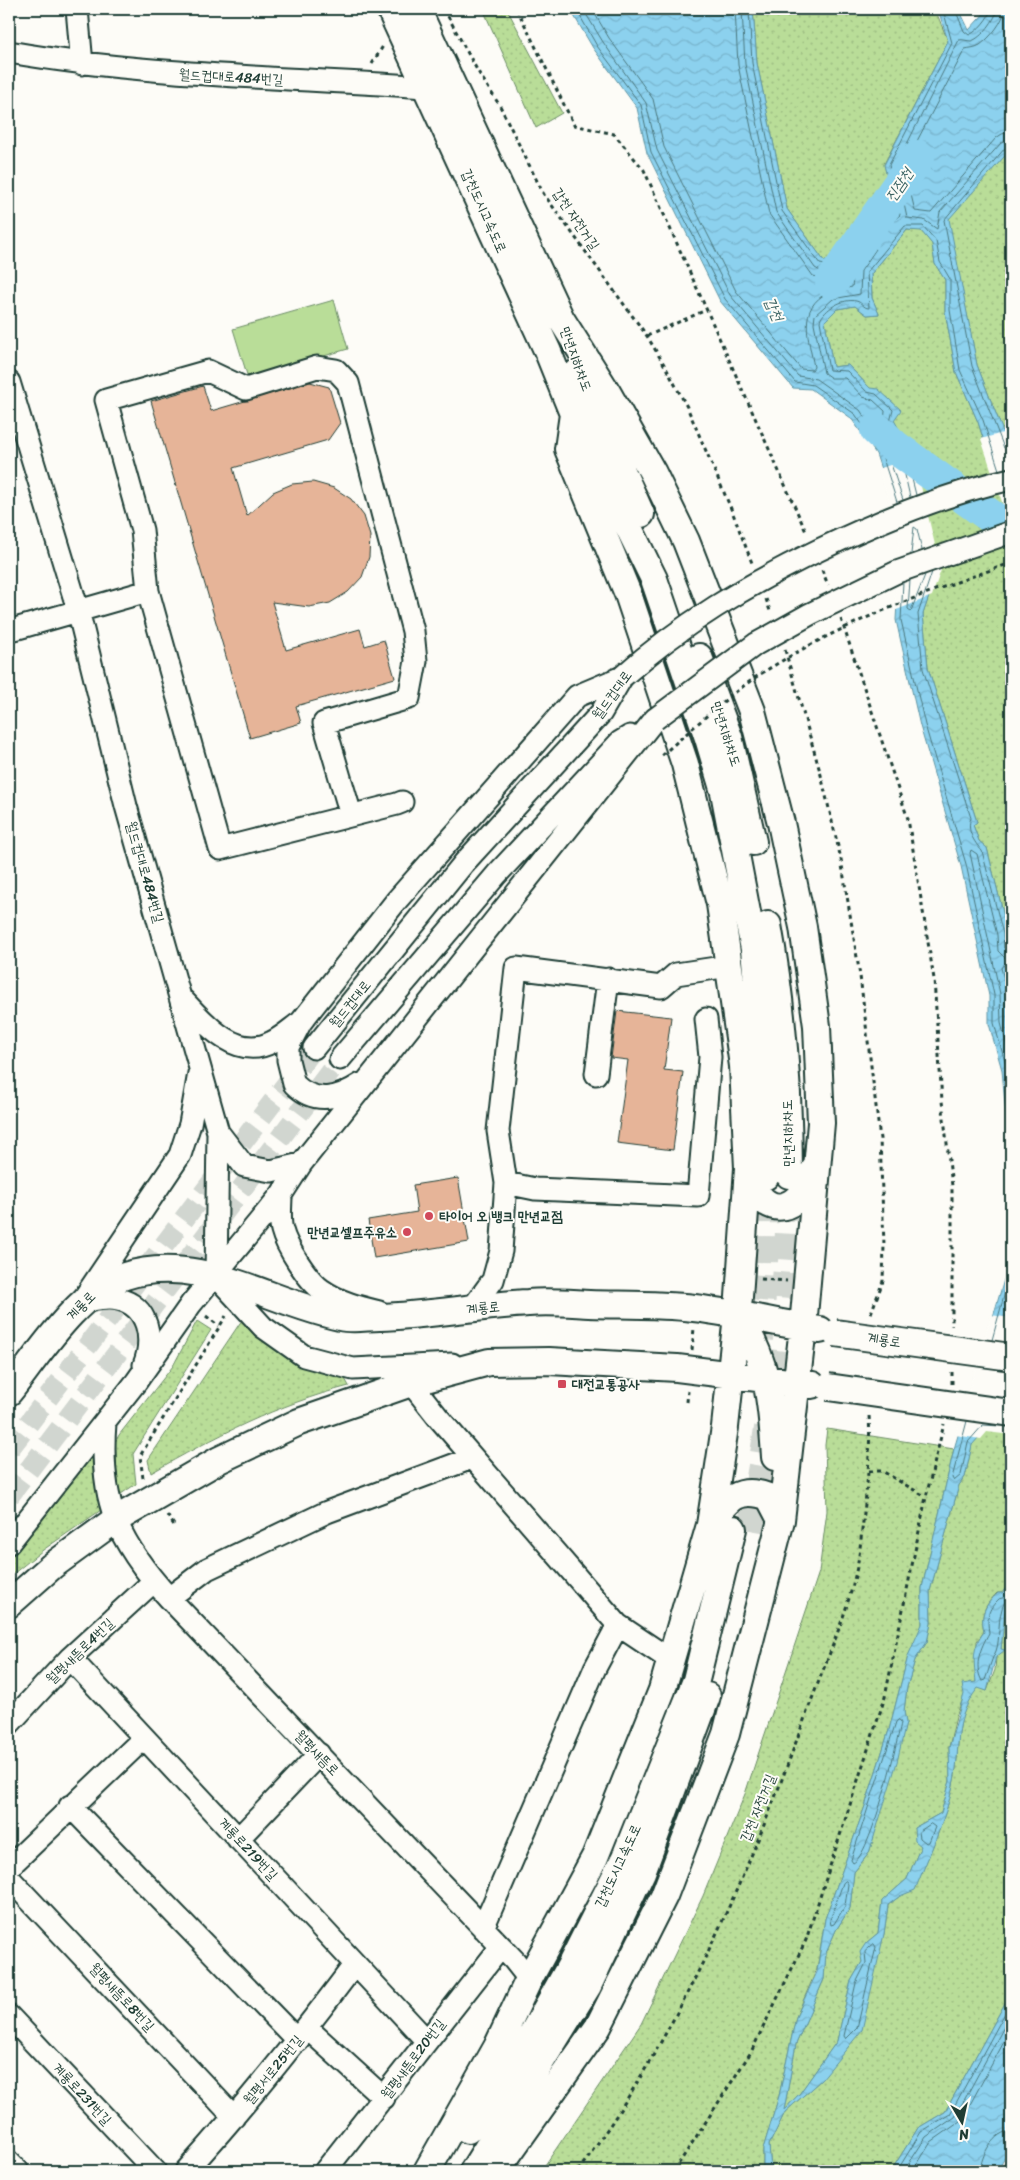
<svg xmlns="http://www.w3.org/2000/svg" width="1020" height="2180" font-family="Sriracha,'Poor Story',sans-serif">
<style>
.grass{fill:url(#grass-dots);stroke:#6c8d66}
.garden{fill:#b9dd98;stroke:#6c8d66}
.water{fill:url(#water-waves);stroke:#6096a4}
.pier{fill:#fdfcf7}
.lines{fill:none;stroke-linecap:round;stroke-linejoin:round}
.shore{stroke:#4b787e;stroke-width:1}
.river{stroke:#8cd1ee;stroke-width:34}
.building{fill:#e6b498;stroke:#1f3d34}
.minor-tunnel{stroke:#d1d6d0;stroke-width:21;stroke-dasharray:21 11;stroke-linecap:butt}
.major-tunnel{stroke:#d1d6d0;stroke-width:26;stroke-dasharray:26 13;stroke-linecap:butt}
.minor-casing{stroke:#1f3d34;stroke-width:25}
.major-casing{stroke:#1f3d34;stroke-width:30}
.path{stroke:#1f3d34;stroke-width:3;stroke-dasharray:4 4;stroke-linecap:butt}
.minor{stroke:#fdfcf7;stroke-width:21}
.major{stroke:#fdfcf7;stroke-width:26}
.minor-bridge-casing{stroke:#1f3d34;stroke-width:25;stroke-linecap:butt}
.major-bridge-casing{stroke:#1f3d34;stroke-width:30;stroke-linecap:butt}
.path-bridge{stroke:#1f3d34;stroke-width:3;stroke-dasharray:4 4;stroke-linecap:butt}
.minor-bridge{stroke:#fdfcf7;stroke-width:21}
.major-bridge{stroke:#fdfcf7;stroke-width:26}
.poi-dot{fill:#d1495b;stroke:#fdfcf7;stroke-width:2}
.labels{text-anchor:middle;dominant-baseline:central;stroke-width:4;stroke-linejoin:round;paint-order:stroke}
.street-label{font-size:14px;fill:#1f3d34;stroke:#fdfcf7}
.poi-label{font-size:14px;font-weight:bold;fill:#1f3d34;stroke:#fdfcf7;text-anchor:start}
.water-label{font-size:15px;font-style:italic;fill:#3a6262;stroke:#fdfcf7}
</style>
<defs>
<pattern id="grass-dots" width="8" height="8" patternUnits="userSpaceOnUse" patternTransform="scale(1.25)"><rect width="8" height="8" fill="#b9dd98"/><path d="M2 2h.1M6 6h.1" fill="none" stroke="#9fbf84" stroke-width="1.8" stroke-linecap="round"/></pattern>
<pattern id="water-waves" width="16" height="10" patternUnits="userSpaceOnUse" patternTransform="scale(1.25)"><rect width="16" height="10" fill="#8cd1ee"/><path d="M0 5q4-4 8 0t8 0" fill="none" stroke="#78b4cd"/></pattern>
</defs>
<rect width="100%" height="100%" fill="#fdfcf7"/>
<filter id="ink" filterUnits="userSpaceOnUse"><feTurbulence type="fractalNoise" baseFrequency=".02" numOctaves="2"/><feDisplacementMap in="SourceGraphic" scale="10" xChannelSelector="R" yChannelSelector="G"/><feConvolveMatrix kernelMatrix="1 2 1 2 8 2 1 2 1" color-interpolation-filters="sRGB"/></filter>
<g filter="url(#ink)">
<path class="grass" d="M483,9H507L562,113L536,128Z
M753,9H935L948,41L884,164L896,213L838,262L824,261L787,209L757,63Z
M1011,149V427L1002,429L977,365L948,219Z
M907,230H921L932,244L935,264L945,280V311L956,372L978,422L1011,527V969L1008,933L987,848L979,841L973,825L977,822L928,668L923,614L938,569L901,434C888,408 869,386 848,365L833,367L825,321L837,309L855,306L867,315L879,314L872,298L871,274Z
M244,1317L303,1366L344,1377L349,1386C278,1404 214,1437 151,1473L148,1460Z
M197,1321L211,1330L133,1454L136,1484L121,1494L114,1492L113,1446L119,1435L173,1366Z
M827,1429L954,1449L922,1588V1624L920,1634L908,1656L889,1730L865,1806L825,1919L817,1969L796,2017L779,2096L763,2149V2171H541L641,2024L703,1896L745,1794L819,1572L827,1511L825,1445Z
M986,1429L1011,1432V1582L1002,1593H997C985,1605 980,1614 984,1632L977,1641L976,1683L969,1682L956,1717L949,1747L950,1781L941,1813L914,1828L921,1846L907,1879L882,1901L878,1933L866,1943L862,1962L851,1981L837,2041L800,2093L784,2110L796,2044L824,1979L826,1953L836,1930L850,1908L854,1872L869,1853L906,1723L904,1711L907,1687L915,1660L927,1642L931,1623L930,1591L959,1485L965,1477L972,1444Z
M87,1459H97L104,1503L101,1510L43,1550L9,1577V1560Z
M1011,1601V1984L1009,1996L945,2112L918,2128L891,2171H771L769,2145L785,2112L822,2079L884,1934L888,1905L900,1896L915,1889C929,1855 945,1821 953,1785C962,1748 951,1722 978,1687L987,1691L995,1670L996,1657L1004,1650L1001,1649L1005,1612Z"/>
<path class="garden" d="M334,300L348,349L248,378L233,329Z"/>
<path class="water" d="M570,9H753L757,63L787,209L824,261L838,262L896,213L884,165L948,41L938,9H959L969,30L988,9H1011V149L949,219L977,365L1011,452V527L978,422L956,372L945,311V280L935,264L932,244L921,231L907,230L871,274L872,298L879,314L867,315L855,306L837,309L825,321L833,367L848,365L870,388L878,389L901,410L894,420L910,449L938,570L923,614L928,668L977,822L973,825L979,841L987,848L1008,933L1011,969V1172L1002,1070L989,1024V996L961,866L920,726L896,620L901,530L876,454L851,418L811,389L793,388L720,301L647,153L637,108L593,48Z
M1011,1190V1432L986,1429L972,1445L965,1477L959,1485L930,1591L931,1623L927,1642L915,1660L907,1687L904,1711L906,1723L897,1762L869,1853L854,1872L850,1908L836,1930L826,1953L824,1979L796,2044L784,2110L800,2093L837,2041L851,1981L862,1962L860,1952L866,1943L878,1933L882,1901L907,1879L921,1846L915,1841L914,1828L941,1813L950,1781L949,1748L964,1694L962,1684L976,1682C974,1662 971,1649 984,1632C980,1614 985,1605 998,1593H1002L1011,1582V1601L1005,1612L1001,1649L1005,1650L996,1657L987,1691L978,1688C951,1722 962,1748 953,1785C945,1821 929,1855 915,1890L900,1896L888,1905L884,1934L862,2030L822,2079L785,2112L769,2145L771,2171H763V2149L779,2096L796,2017L817,1972L825,1919L865,1806L889,1730L908,1656L922,1624V1588L954,1449L1006,1273Z
M1011,1984V2145L998,2171H891L918,2128L945,2112L1009,1996Z"/>
<path class="pier" d="M1006,432L1011,445V529L981,439Z
M914,457L941,570L932,596L894,611L899,531L878,469Z
M991,1315L1011,1318V1435L987,1432L981,1439L955,1435Z"/>
<g class="lines">
<path class="shore" d="M576,9L597,46L641,105L651,152L725,299L795,382L813,385L855,414L881,452L897,502
M583,9L603,42L646,103L657,150L730,295L798,376L816,379L860,410L886,449L903,500
M592,9L609,38L653,99L664,147L736,291L801,369L812,370L814,367C809,339 796,308 829,292C836,289 845,289 852,287L853,279L850,277L836,281L813,276L769,214L738,65L735,9
M742,9L745,64L776,212L815,268L822,272L842,273L872,248L876,249L861,271L860,294L833,299L815,315L814,323L824,373L831,378H845L863,397L873,400L885,411L884,424L900,453L910,497
M749,9L752,63L782,211L820,264L837,267L900,215L889,165L952,43L943,9
M955,9L964,31L969,35C977,32 990,17 991,9
M997,9C997,18 981,39 971,41C967,41 963,39 959,40L896,166L907,218L924,220L937,229L940,212L1001,143L1011,140
M1005,9C1004,21 990,38 980,45C975,48 969,48 965,49L904,166L915,211L931,213L996,138L1002,134L1011,132
M1011,146L1005,148L944,220L972,366L1004,448L1011,451
M916,495L905,451L890,422L893,410L876,394L867,392L847,371L829,370L820,321C824,309 843,298 856,301C862,302 863,308 869,308L867,272L905,226H923L936,241L940,262L950,279V310L960,370L983,420L999,470
M911,554L914,527L917,529L922,550
M932,572L918,614L923,669L971,818C966,830 974,842 982,851L1003,934L1004,948L1011,952
M910,580L908,609L911,611L925,575
M903,582L901,620L925,725L966,864L994,995V1023L1007,1069L1011,1116
M1011,959L1004,957L998,951L997,935L977,854L971,850L970,853L1000,994L1001,1023L1011,1061
M1011,966L1003,965L1001,968L1008,994V1021L1011,1033
M992,1340L1010,1274L1011,1263
M967,1421L952,1478L954,1481L961,1475L968,1442L983,1425L1000,1426
M1004,1598L1005,1601C996,1619 1001,1638 996,1651C991,1660 989,1670 985,1680L982,1681C973,1665 981,1647 989,1633C987,1617 987,1610 999,1599Z
M899,1720L901,1723C896,1747 871,1855 853,1863L851,1860L896,1722Z
M931,1824L935,1827L929,1842L926,1843L920,1838L919,1832Z
M846,1881L848,1884L845,1906L834,1924L831,1925L830,1920L843,1883Z
M874,1944L876,1947L857,2028L846,2039L844,2036L856,1983L866,1963L865,1952Z
M897,2171L921,2132L950,2114L1011,2002
M904,2171L926,2137L955,2117L1011,2014
M913,2171L931,2142L961,2121L1011,2029
M980,2171C981,2155 994,2131 1011,2131"/>
<path class="river" d="M832,282L918,157
M877,430L895,447L1011,531"/>
</g>
<path class="building" d="M310,382L329,387L340,423L328,440L233,468L247,516L273,492L292,484L313,482L334,488L351,499L364,516L370,536L369,557L362,577L348,592L330,603L309,607L272,602L286,650L360,629L365,646L384,640L395,678L296,706L301,723L250,738L151,401L203,386L211,411Z
M617,1011L671,1017L664,1070L683,1072L673,1150L617,1143L628,1060L611,1058Z
M458,1178L469,1242L374,1258L368,1220L417,1212L413,1185Z"/>
<g class="lines">
<path class="minor-tunnel" d="M9,1449L314,1048
M9,1496L340,1059"/>
<path class="major-tunnel" d="M760,1340L765,1264L766,1182
M750,1530C770,1416 789,1300 789,1183"/>
<g class="minor-casing">
<path id="minor" d="M77,9L82,64
M9,52C152,77 295,77 439,88
M9,382L78,610L126,806L218,1132L216,1276L263,1327L304,1356L353,1369L452,1364
M9,629H15L148,591
M351,815L324,723L409,698L416,661L413,631L348,383L336,370L317,367L246,389L208,371L106,400L142,530L148,591L220,849C279,834 338,819 397,804L402,802
M184,1001C205,1024 237,1061 272,1042C281,1038 290,1030 298,1024
M314,1048L464,863L601,713L622,677
M340,1059L497,874L620,742L630,736
M596,1074L608,979
M361,1084C338,1099 315,1105 294,1084L288,1060V1047L301,1022L397,900L577,696L622,677
M218,1132L244,1166L271,1171L301,1164
M506,1183L535,1189L698,1196L710,1057L706,1019
M281,1195C281,1206 279,1220 282,1230C286,1246 308,1281 322,1290C339,1302 359,1307 379,1312
M84,1298L180,1155L190,1124L199,1073
M83,1302C94,1300 107,1296 118,1299C149,1306 154,1339 144,1365
M471,1310L493,1280L501,1251L506,1183L498,1131L516,968L661,987L676,974L729,966
M411,1383L437,1416L618,1625L672,1661
M105,1423C99,1500 117,1541 169,1598L514,1960L529,1979
M9,1543L136,1382L191,1304L281,1195L301,1164L655,719
M169,1598L207,1569L327,1512L472,1458
M70,1658L426,2040
M9,1724L70,1658L154,1581
M70,1806L298,2041
M238,1839L319,1754
M9,1867L144,1738
M9,1878L234,2117
M483,1928L595,1668L618,1625
M9,2016L155,2171
M307,2028L384,2098
M9,2162L18,2171
M186,2171C246,2105 301,2036 355,1964
M325,2171L500,1948"/>
</g>
<g class="major-casing">
<path id="major" d="M390,9L548,352L573,414L654,579L708,738L724,792L754,949L765,1067L766,1176
M417,9L561,319L607,392L653,473L686,541L752,711L781,823L803,927L817,1026L821,1123L803,1327L781,1520L726,1734L664,1896L598,2027L496,2171
M578,372L641,514
M699,657L729,737L753,842
M768,925C783,1008 789,1091 789,1175
M748,1169C752,1180 756,1197 767,1203C790,1217 808,1188 814,1170
M737,1315C768,1358 772,1406 775,1457
M9,1392C39,1354 78,1291 125,1276C199,1252 270,1303 340,1317C353,1320 367,1317 380,1317C429,1315 478,1306 528,1303C548,1301 569,1303 589,1304C624,1305 660,1304 694,1308C736,1313 778,1323 820,1330
M710,1524C728,1500 738,1485 769,1497L781,1520
M9,1604L52,1566L115,1520L219,1460L299,1422L411,1383L489,1362L549,1361L677,1368L812,1385
M468,2130L523,2050L569,1968L625,1857L696,1680L733,1529
M427,2171L497,2047L529,1979L595,1857L662,1690L710,1525L725,1427L739,1297L748,1168L743,1066L720,904L685,764L628,594L568,449L573,414
M473,2171L588,1986L642,1872L707,1696"/>
</g>
<path class="path" d="M444,9L477,70L500,106L543,193L647,336L665,366L687,407L732,511L752,563
M517,9L574,125L614,134L644,170L807,534
M372,64L383,46
M647,336L706,310
M822,570L828,585
M766,599L771,614
M841,619L908,819L934,979L942,1101L952,1186V1326
M785,650L821,775L841,859L860,976L880,1139L884,1245L883,1281L870,1316
M761,1279L787,1281
M206,1316L219,1326
M692,1350L694,1328
M952,1384V1370
M687,1402L688,1391
M869,1471H882L926,1497
M143,1478L140,1456L226,1316
M167,1515L174,1525
M578,2171C677,2036 746,1880 803,1723C821,1672 846,1620 857,1567C860,1552 861,1537 863,1522C867,1486 871,1451 869,1415
M674,2171L751,2052L806,1940L885,1697L926,1497L944,1424"/>
<use href="#minor" class="minor"/>
<use href="#major" class="major"/>
<g class="minor-bridge-casing">
<path id="minor-bridge" d="M622,677C681,624 747,585 819,550C881,520 944,494 1011,479
M655,719L756,644L810,614L897,572L1011,532"/>
</g>
<g class="major-bridge-casing">
<path id="major-bridge" d="M835,1333L1011,1357
M828,1387L1011,1413"/>
</g>
<path class="path-bridge" d="M662,755C698,724 734,689 775,665C849,620 930,591 1011,563"/>
<use href="#minor-bridge" class="minor-bridge"/>
<use href="#major-bridge" class="major-bridge"/>
</g>
</g>
<g class="poi-dot">
<circle cx="429" cy="1216" r="5"/>
<circle cx="407" cy="1232" r="5"/>
<rect x="557" y="1379" width="10" height="10" rx="2.5"/>
</g>
<g class="labels">
<g class="street-label">
<text transform="translate(231 77) rotate(3)">월드컵대로484번길</text>
<text transform="translate(484 211) rotate(66)">갑천도시고속도로</text>
<text transform="translate(576 219) rotate(56)">갑천 자전거길</text>
<text transform="translate(576 359) rotate(70)">만년지하차도</text>
<text transform="translate(612 695) rotate(-54)">월드컵대로</text>
<text transform="translate(726 734) rotate(72)">만년지하차도</text>
<text transform="translate(145 872) rotate(74)">월드컵대로484번길</text>
<text transform="translate(350 1004) rotate(-51)">월드컵대로</text>
<text transform="translate(788 1133) rotate(-91)">만년지하차도</text>
<text transform="translate(81 1306) rotate(-46)">계룡로</text>
<text transform="translate(483 1308) rotate(-6)">계룡로</text>
<text transform="translate(884 1340) rotate(8)">계룡로</text>
<text transform="translate(80 1651) rotate(-44)">월평새뜸로4번길</text>
<text transform="translate(317 1753) rotate(46)">월평새뜸로</text>
<text transform="translate(758 1808) rotate(-68)">갑천 자전거길</text>
<text transform="translate(248 1849) rotate(47)">계룡로219번길</text>
<text transform="translate(618 1866) rotate(-65)">갑천도시고속도로</text>
<text transform="translate(122 1997) rotate(47)">월평새뜸로8번길</text>
<text transform="translate(413 2059) rotate(-53)">월평새뜸로20번길</text>
<text transform="translate(273 2070) rotate(-51)">월평서로25번길</text>
<text transform="translate(82 2094) rotate(47)">계룡로231번길</text>
</g>
<g class="poi-label">
<text x="439" y="1216">타이어 오 뱅크 만년교점</text>
<text x="397" y="1232" text-anchor="end">만년교셀프주유소</text>
<text x="572" y="1384">대전교통공사</text>
</g>
<g class="water-label">
<text transform="translate(899 185) rotate(-56)">진잠천</text>
<text transform="translate(774 309) rotate(66)">갑천</text>
</g>
</g>
<rect width="1020" height="2180" fill="none" stroke="#fdfcf7" stroke-width="30"/>
<rect x="15" y="15" width="990" height="2150" fill="none" stroke="#1f3d34" stroke-width="2" filter="url(#ink)"/>
<g transform="translate(962 2122) rotate(171)" stroke="#fdfcf7" stroke-width="4" paint-order="stroke">
<path d="M0-4L9 19L0 12L-9 19Z" fill="#1f3d34"/>
<text y="-8" font-size="14" font-weight="bold" text-anchor="middle" fill="#1f3d34">N</text>
</g>
</svg>
